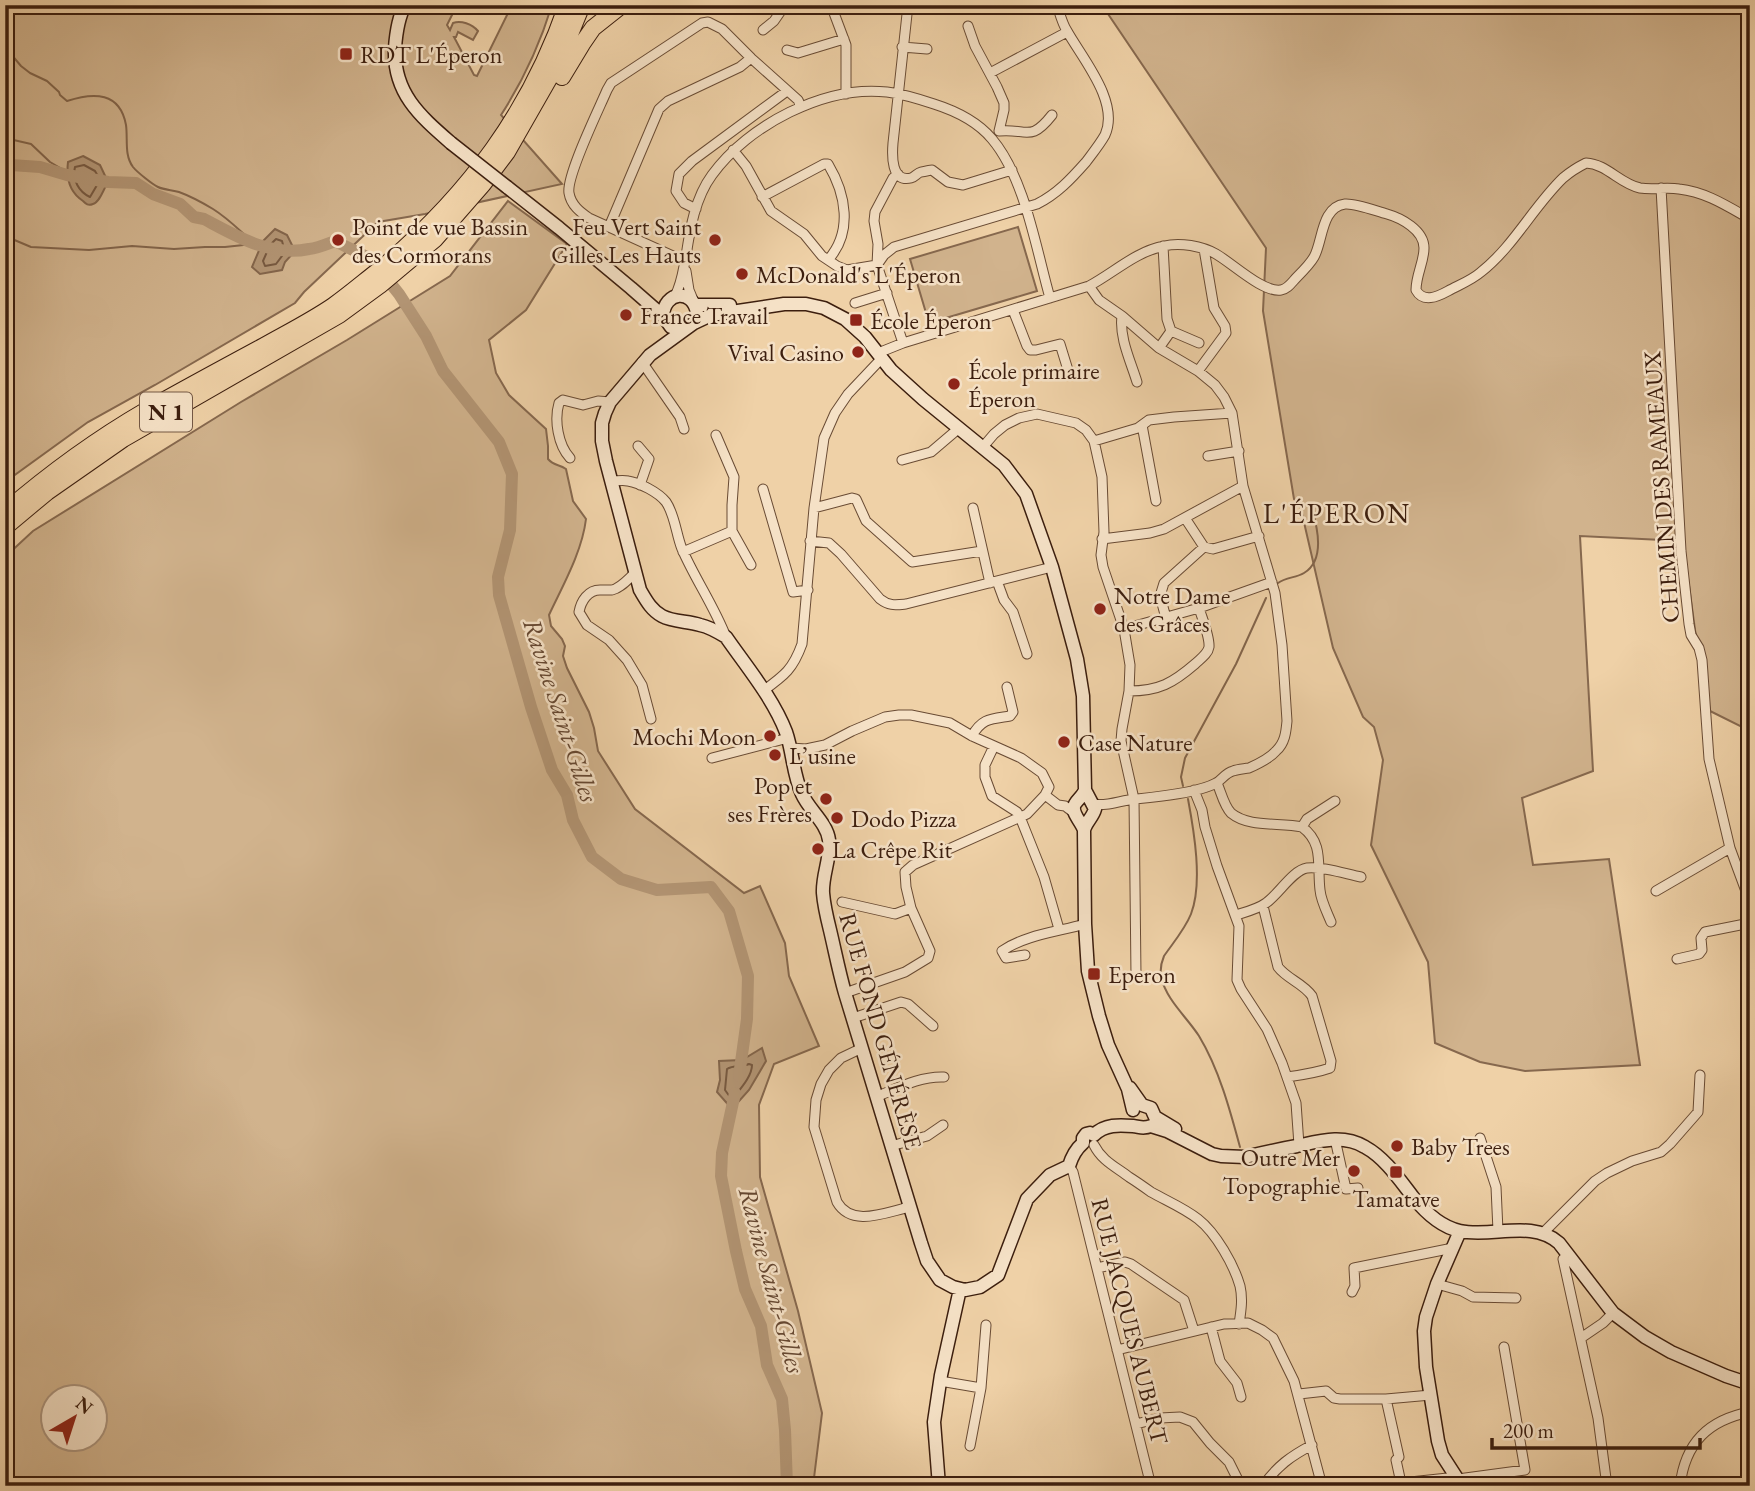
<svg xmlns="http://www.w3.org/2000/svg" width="1755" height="1491" font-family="'EB Garamond',serif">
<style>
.green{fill:#d1b38d;stroke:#86684e;stroke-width:2;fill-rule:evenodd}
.water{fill:#b29473;stroke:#83654b;stroke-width:2}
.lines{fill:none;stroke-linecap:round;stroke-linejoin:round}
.shore{stroke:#775940;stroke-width:2}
.stream{stroke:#83654b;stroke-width:2}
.river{stroke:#b29473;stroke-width:12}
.street-casing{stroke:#694b34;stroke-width:11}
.secondary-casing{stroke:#3c1e0e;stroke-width:15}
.highway-casing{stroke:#3c1e0e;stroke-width:18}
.street{stroke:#f5e1c6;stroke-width:9}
.secondary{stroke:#f5e1c6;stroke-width:12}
.highway{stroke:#efd1a7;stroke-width:16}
.secondary-bridge-casing{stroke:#3c1e0e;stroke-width:15;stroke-linecap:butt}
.secondary-bridge{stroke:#f5e1c6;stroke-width:12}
.poi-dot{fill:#8f2418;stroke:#f5e1c6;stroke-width:2.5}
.labels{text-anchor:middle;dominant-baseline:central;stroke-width:5;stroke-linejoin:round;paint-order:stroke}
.shield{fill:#f5e1c6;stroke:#745845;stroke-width:2}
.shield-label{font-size:23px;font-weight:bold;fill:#3c1e0e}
.poi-label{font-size:24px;fill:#3c1e0e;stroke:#f5e1c6;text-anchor:start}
.street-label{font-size:24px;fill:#3c1e0e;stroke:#f5e1c6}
.water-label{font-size:26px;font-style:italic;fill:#654731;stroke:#f5e1c6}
.quarter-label{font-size:28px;letter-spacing:2px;fill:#3c1e0e;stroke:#f5e1c6}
</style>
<rect width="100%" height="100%" fill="#efd1a7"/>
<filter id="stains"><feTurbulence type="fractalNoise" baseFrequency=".00286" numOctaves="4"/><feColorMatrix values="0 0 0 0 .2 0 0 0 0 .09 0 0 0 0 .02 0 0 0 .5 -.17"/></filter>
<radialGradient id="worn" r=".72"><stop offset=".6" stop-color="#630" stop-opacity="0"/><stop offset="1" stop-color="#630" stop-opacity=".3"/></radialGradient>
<path class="green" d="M5,5H457L447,25L450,30L453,23C461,20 472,24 478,31L473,40L458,32L456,37H454L474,75L477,76L512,5H552C540,44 523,81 501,115L562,184L425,214L378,222L304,292L295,303L155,385L88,422L5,482Z
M1102,5H1750V731L1710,711L1695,630L1683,541L1580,536L1593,771L1522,798L1533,865L1609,859L1640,1065L1525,1071L1480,1062L1435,1043L1428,962L1371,845L1383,760L1374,727L1363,717L1333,648L1300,505L1294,499L1263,311L1266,248Z
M508,201L567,244L526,310L489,340L496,373L509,395L546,429L548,446V459C554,466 559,464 566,469L573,501L586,519C582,552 563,585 549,615L551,626L562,639L565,646L563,656L567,668L589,712L594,728L598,751L635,809L744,893L760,886L785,943L789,976L819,1046L774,1064L759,1105L760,1177L798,1311L822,1413L813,1486H5V557L33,531L241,402L347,340L450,276ZM52,1396H94V1438H52Z
M1018,227L1037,291L929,323L910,259Z"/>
<path class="water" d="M83,156L100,165L108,182C104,188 100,202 93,204C88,206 86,204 83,201C69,192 66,178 68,162Z
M275,229L287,235L295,251L285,262L282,270L260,274L252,267L263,241Z
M762,1048L766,1061L749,1090L732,1109L717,1092L720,1080L719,1061L742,1060Z"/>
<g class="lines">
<path class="shore" d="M84,165L95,171L100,180L90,197C79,192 72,180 75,167Z
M276,239L282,241L285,252L276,264L265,266L263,261L270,245Z
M749,1064L752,1065C752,1076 741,1088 734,1097H730L725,1090L727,1069C733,1065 742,1067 749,1064Z"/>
<path class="stream" d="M5,47L21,66L30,73L47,81L59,92L60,95L67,101C94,92 120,92 126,125C128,139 124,155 133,167C137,172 152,184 158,187C164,190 173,190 179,192C190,196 203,203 213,209C229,219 240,231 254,243
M5,138L31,144L50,162L67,172
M5,236L31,247L89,250L132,246L174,249L205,247H225L253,244
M1278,583C1286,577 1296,578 1304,573C1325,560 1318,529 1312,510
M1183,786L1181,777L1185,758L1236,664L1266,598
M1188,799C1194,831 1203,883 1191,914C1185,929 1173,943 1164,956C1161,963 1160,970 1161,977C1167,1001 1186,1016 1199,1036C1219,1069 1230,1110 1240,1147"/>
<path class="river" d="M5,163L11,165L40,167L67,175L108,182L136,183L153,194L180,204L194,217L204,219C236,236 270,257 309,249C318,248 327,244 335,241L371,259L399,294L426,336L443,371L499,442L512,474L510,530L498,577L499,595L531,707L552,770L567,795L573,820L592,857L621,879L657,890L711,887L729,911L748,976L747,1019L739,1076
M735,1093L722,1153L721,1176L736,1251L745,1289L761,1326L767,1365L782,1399L785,1430L787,1486"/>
<g class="street-casing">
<path id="street" d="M831,5L846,45V94
M908,5L893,143C892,155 891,183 911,178C915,177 917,173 921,172C922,172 931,170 932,170L948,182L963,185L1012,170
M968,26L975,46L997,87L1004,103V110L999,131
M763,30L774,21L785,5
M902,47L927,49
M787,50L798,53L844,39
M990,73L1067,32
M999,131C1027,128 1030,143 1052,115
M733,150L746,166L771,211L804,234L822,256L837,266L847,270L877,265L884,255L894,247L1037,204C1057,194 1071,179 1086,162C1092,154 1100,144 1105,135C1120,102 1082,58 1067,31C1062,23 1060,14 1057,5
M898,174L893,178L875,212L874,221L878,244L877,265L903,343
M1661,188L1681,551L1689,624L1691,635L1699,648L1702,660L1709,759L1730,848L1750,902
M762,197L824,164H828C846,194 853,232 828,260
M696,209L684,203L676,191L679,174L692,161L787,91
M609,227L659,109L668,101L740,67L751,58
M684,261L589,218C580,212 571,205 569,193C566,176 599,109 607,90L611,83L702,23L708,22L722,29L751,58L798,100L801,107
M686,271L689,290L694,302
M1089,286L1099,300L1122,316L1159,348L1198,371L1215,385L1224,397L1232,413L1243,486L1275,593L1282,645L1287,721C1286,732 1285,743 1276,751C1270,758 1258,764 1249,768C1243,769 1238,769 1233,771C1225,773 1222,780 1216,783C1198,793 1156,797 1136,799C1121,800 1107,807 1093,804
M675,296C682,283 683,270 686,256C690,229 695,198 712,175C748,125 825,85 887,92C903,94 919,99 934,104C956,111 977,121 992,139C1025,178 1036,249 1050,298
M855,303L887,293
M1013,310L1027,346L1030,350H1036L1060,344L1068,370
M1122,316C1119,338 1131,362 1137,382
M1171,331L1199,343
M1159,348L1171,331L1167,319L1163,246
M878,353L903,343L1089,286C1115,272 1135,252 1164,246C1180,242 1202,246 1216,254C1232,263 1263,293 1281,290C1288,289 1292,282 1297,277C1303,271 1310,264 1314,257C1323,241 1321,207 1345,204C1355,203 1376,211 1387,214C1401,218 1424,230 1424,248C1424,262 1416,275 1416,290C1423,303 1437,297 1448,291C1459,285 1472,280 1481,272C1514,246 1533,207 1563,178C1570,172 1578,167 1586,163C1607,164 1620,184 1640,188C1653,190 1666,187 1679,189C1706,192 1727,206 1750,219
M642,362L680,417L684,429
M1198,371L1226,333L1225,326L1214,308L1204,249
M1142,425L1156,501
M1094,441L1138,428L1149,420L1174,417L1232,413
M638,446L649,459L640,485
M982,448L994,434L1005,425L1019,418L1037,414L1076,423L1086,430L1094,441L1102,477L1104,532L1101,555L1103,567L1124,629L1130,665L1129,691L1122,729L1121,741L1134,799L1136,975
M1208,456L1239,451
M570,458C558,445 554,420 559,403L563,400L583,405L598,401L610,402
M902,460L931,452L958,429
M612,481C617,481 623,480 628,481C640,483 658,492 666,502C675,515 676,534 682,549C695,579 714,606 726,637
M763,489L793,592L808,590
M814,508L852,498L856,499L866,521L912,562L982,551
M973,508L990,583
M1185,518L1204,547L1213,549L1259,536
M732,531L751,565
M1102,539L1150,533L1164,529L1243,486
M810,541L829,543L841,554L880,599C889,606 895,605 906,604L1052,567
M683,552L732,531V505L734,477L716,435
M635,573C628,579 621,588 612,590C610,590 603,590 600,590C588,590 581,601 579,612L587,625L609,640L627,660L642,685L651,719
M997,581L1004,600L1013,612L1027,654
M1166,618L1160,596L1164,583L1204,547
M1124,629L1199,608L1272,582
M763,691C785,675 793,669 802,644L814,508L824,438L835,413L848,394L882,358
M1129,691C1159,691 1173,683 1195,664C1200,659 1208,654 1209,647C1210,637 1202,618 1199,608
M972,736C982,718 991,719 1010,716L1013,712L1007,687
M994,746L985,765V777L992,796L1017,812L1020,817L1044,877L1059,929
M791,748L806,749L825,745L852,731L885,717L899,715H911L950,723L972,736L1021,758L1042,773L1049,787L1045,795L1058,805L1065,806L1073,812
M712,758L788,738
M1217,783C1221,792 1224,806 1231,813C1249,828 1280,822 1302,827C1324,843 1317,865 1320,890C1321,901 1327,912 1331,922
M1194,790L1202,810L1205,827L1217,866L1239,926L1237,980L1241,989L1267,1029L1282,1063L1296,1103L1299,1145
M1302,827L1307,819L1335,801
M1656,891L1730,848
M842,902L895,914L911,908
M1263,906L1278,967C1287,979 1303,983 1312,996L1331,1061L1330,1068C1316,1073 1302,1075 1287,1077
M1236,915C1246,912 1258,909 1266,903C1278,895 1293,870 1307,868C1322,866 1346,874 1361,877
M1025,955L1006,958L1002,951C1025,935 1057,932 1085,924
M1677,959L1699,954L1702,950L1701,938L1705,932L1750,923
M845,993L905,972L928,958L930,951L911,908L906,887L905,872L913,865L1027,814L1045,795
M853,1018L901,1002L908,1004L933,1026
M862,1048L841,1058L829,1070L821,1084L816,1100L814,1127L837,1202C852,1228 886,1212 910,1207
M876,1097C898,1088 920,1076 944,1077
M1480,1138L1496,1187L1498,1231
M1335,1139L1346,1189L1358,1188
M1094,1145C1102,1161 1116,1167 1129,1177C1137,1182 1144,1187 1151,1192C1167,1201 1184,1208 1198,1219C1216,1233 1234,1265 1240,1286C1243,1299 1241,1311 1239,1324
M891,1146L927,1136L943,1125
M1069,1166L1073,1172L1151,1486
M1543,1233L1595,1181L1607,1173L1632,1161L1661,1152L1670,1144L1698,1112L1700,1075
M1563,1259L1598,1418L1607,1486
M1097,1268L1125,1262L1131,1264L1184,1300L1194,1331
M1437,1284L1462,1291L1473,1297L1516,1298
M1352,1292L1355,1286L1354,1268L1453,1248
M1211,1327L1220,1361L1237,1383L1241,1397
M1581,1338L1603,1323L1613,1313
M1117,1350L1224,1324L1248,1323L1262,1330L1273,1338L1294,1381L1322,1486
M940,1381L981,1388
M1299,1394L1326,1391L1334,1398L1340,1399H1386L1431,1395
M1386,1399L1399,1457L1396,1460L1401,1483L1457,1477
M1136,1424L1160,1418L1180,1417L1193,1422L1210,1443L1229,1462L1241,1486
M970,1446L981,1388L986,1325
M1458,1479L1525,1470L1504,1347
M1263,1486C1277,1466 1291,1456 1312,1445
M1680,1486C1685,1443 1708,1420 1750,1412"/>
</g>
<g class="secondary-casing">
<path id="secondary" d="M405,5C398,18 396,34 395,48C393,93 420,116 451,143
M507,187L559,228L631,288L663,316L671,327L683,330
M695,305H730
M663,316C664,291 693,288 697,313
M1085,790C1083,796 1078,799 1075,804C1070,812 1081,821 1084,830L1085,924L1088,971L1099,1016L1108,1045L1128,1089L1133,1110
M1084,830C1086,822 1093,817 1095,809L1085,790L1083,696L1077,659L1052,567L1026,494L1004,465L923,399L891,370L865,337L845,319L824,308L806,304H784L711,315L694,323L650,355L610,402L605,413L602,423V441L606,461L640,590C646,600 651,610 662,616C673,622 688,621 700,625C710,627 718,632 726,637C746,666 773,698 786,732C793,752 793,775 802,794C809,810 827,823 829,840C831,858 822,875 823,893C824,906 827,918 830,930C835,951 839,972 845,993L921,1243L927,1261L940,1280L953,1287L965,1290L980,1287L998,1275L1027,1199L1050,1175L1069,1166C1072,1156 1076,1149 1083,1143V1138L1086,1134L1090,1133L1094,1135
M1130,1088L1142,1105L1151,1108L1155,1117
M1155,1117L1175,1129
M1151,1126L1167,1131L1212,1154L1221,1156L1245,1157C1262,1153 1280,1149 1297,1146C1320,1141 1343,1134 1365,1147C1385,1158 1399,1179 1413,1197C1425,1212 1441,1227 1460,1231C1492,1238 1532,1219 1559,1243L1613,1313L1645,1337L1671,1352L1726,1376L1750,1384
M1094,1135C1105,1124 1119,1125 1133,1126C1141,1127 1143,1129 1151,1126
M1460,1231L1437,1284L1426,1317L1424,1331L1426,1367L1438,1441L1442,1455L1462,1486
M939,1486L934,1422L941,1375L960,1289"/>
</g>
<g class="highway-casing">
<path id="highway" d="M562,77L582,44L593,28L622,5
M5,512C49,474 97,439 147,410C186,388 225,367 264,346C287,333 311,321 333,306C350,294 366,280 383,267C469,194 530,112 567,5
M5,527L47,492L123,439L339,315L380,285L435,239L483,184L507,152L559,61L582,5"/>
</g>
<use href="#street" class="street"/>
<use href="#secondary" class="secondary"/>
<use href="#highway" class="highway"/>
<g class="secondary-bridge-casing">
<path id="secondary-bridge" d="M451,143L507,187"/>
</g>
<use href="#secondary-bridge" class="secondary-bridge"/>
</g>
<g class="poi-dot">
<rect x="339" y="47" width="14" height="14" rx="3.5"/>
<circle cx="338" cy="240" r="7"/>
<circle cx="715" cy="240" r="7"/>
<circle cx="742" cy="274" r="7"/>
<circle cx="626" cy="315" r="7"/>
<rect x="849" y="313" width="14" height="14" rx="3.5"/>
<circle cx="858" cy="352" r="7"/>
<circle cx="954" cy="384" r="7"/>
<circle cx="1100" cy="609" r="7"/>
<circle cx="770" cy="736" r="7"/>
<circle cx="1064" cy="742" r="7"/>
<circle cx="775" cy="755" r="7"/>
<circle cx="826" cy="799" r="7"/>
<circle cx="837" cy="818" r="7"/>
<circle cx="818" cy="849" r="7"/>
<rect x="1087" y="967" width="14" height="14" rx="3.5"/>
<circle cx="1397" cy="1146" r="7"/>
<circle cx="1354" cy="1171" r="7"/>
<rect x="1389" y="1165" width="14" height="14" rx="3.5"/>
</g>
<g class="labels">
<rect class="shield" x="140" y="392.5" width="52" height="39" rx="5"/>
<g class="shield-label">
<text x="166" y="412">N 1</text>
</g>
<g class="poi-label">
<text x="360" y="54">RDT L'Éperon</text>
<text x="352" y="226">Point de vue Bassin<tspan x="352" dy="28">des Cormorans</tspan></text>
<text x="701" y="226" text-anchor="end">Feu Vert Saint<tspan x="701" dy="28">Gilles Les Hauts</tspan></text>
<text x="756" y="274">McDonald's L'Éperon</text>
<text x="640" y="315">France Travail</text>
<text x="870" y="320">École Éperon</text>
<text x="844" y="352" text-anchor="end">Vival Casino</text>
<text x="968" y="370">École primaire<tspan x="968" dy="28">Éperon</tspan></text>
<text x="1114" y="595">Notre Dame<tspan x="1114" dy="28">des Grâces</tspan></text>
<text x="756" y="736" text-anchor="end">Mochi Moon</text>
<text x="1078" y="742">Case Nature</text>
<text x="789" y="755">L’usine</text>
<text x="812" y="785" text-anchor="end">Pop et<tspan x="812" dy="28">ses Frères</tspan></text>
<text x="851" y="818">Dodo Pizza</text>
<text x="832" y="849">La Crêpe Rit</text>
<text x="1108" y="974">Eperon</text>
<text x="1411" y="1146">Baby Trees</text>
<text x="1340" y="1157" text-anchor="end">Outre Mer<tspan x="1340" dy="28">Topographie</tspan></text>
<text x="1396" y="1198" text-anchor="middle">Tamatave</text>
</g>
<g class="street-label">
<text transform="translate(1661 487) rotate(-94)">CHEMIN DES RAMEAUX</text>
<text transform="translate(881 1031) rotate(74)">RUE FOND GÉNÉRÈSE</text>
<text transform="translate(1130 1321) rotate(76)">RUE JACQUES AUBERT</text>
</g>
<g class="water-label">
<text transform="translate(561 710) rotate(72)">Ravine Saint-Gilles</text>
<text transform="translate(772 1280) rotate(75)">Ravine Saint-Gilles</text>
</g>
<g class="quarter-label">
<text x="1337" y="513">L'ÉPERON</text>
</g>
</g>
<rect width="1755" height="1491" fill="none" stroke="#efd1a7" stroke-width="28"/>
<rect x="7" y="7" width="1741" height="1477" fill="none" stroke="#3c1e0e" stroke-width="3.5"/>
<rect x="14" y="14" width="1727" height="1463" fill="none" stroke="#3c1e0e" stroke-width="2"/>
<g transform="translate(74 1418) rotate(39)"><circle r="33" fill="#f5e1c6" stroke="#ab937c" stroke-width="2"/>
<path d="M0-5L12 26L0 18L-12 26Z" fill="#8f2418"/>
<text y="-10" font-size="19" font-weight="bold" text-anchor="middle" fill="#3c1e0e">N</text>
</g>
<path d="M1492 1438v10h208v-10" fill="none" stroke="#3c1e0e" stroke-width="3.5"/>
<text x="1503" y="1438" font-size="21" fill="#3c1e0e" stroke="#f5e1c6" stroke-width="5" paint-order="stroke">200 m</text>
<rect width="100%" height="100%" filter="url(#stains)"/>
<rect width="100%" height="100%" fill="url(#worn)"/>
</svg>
